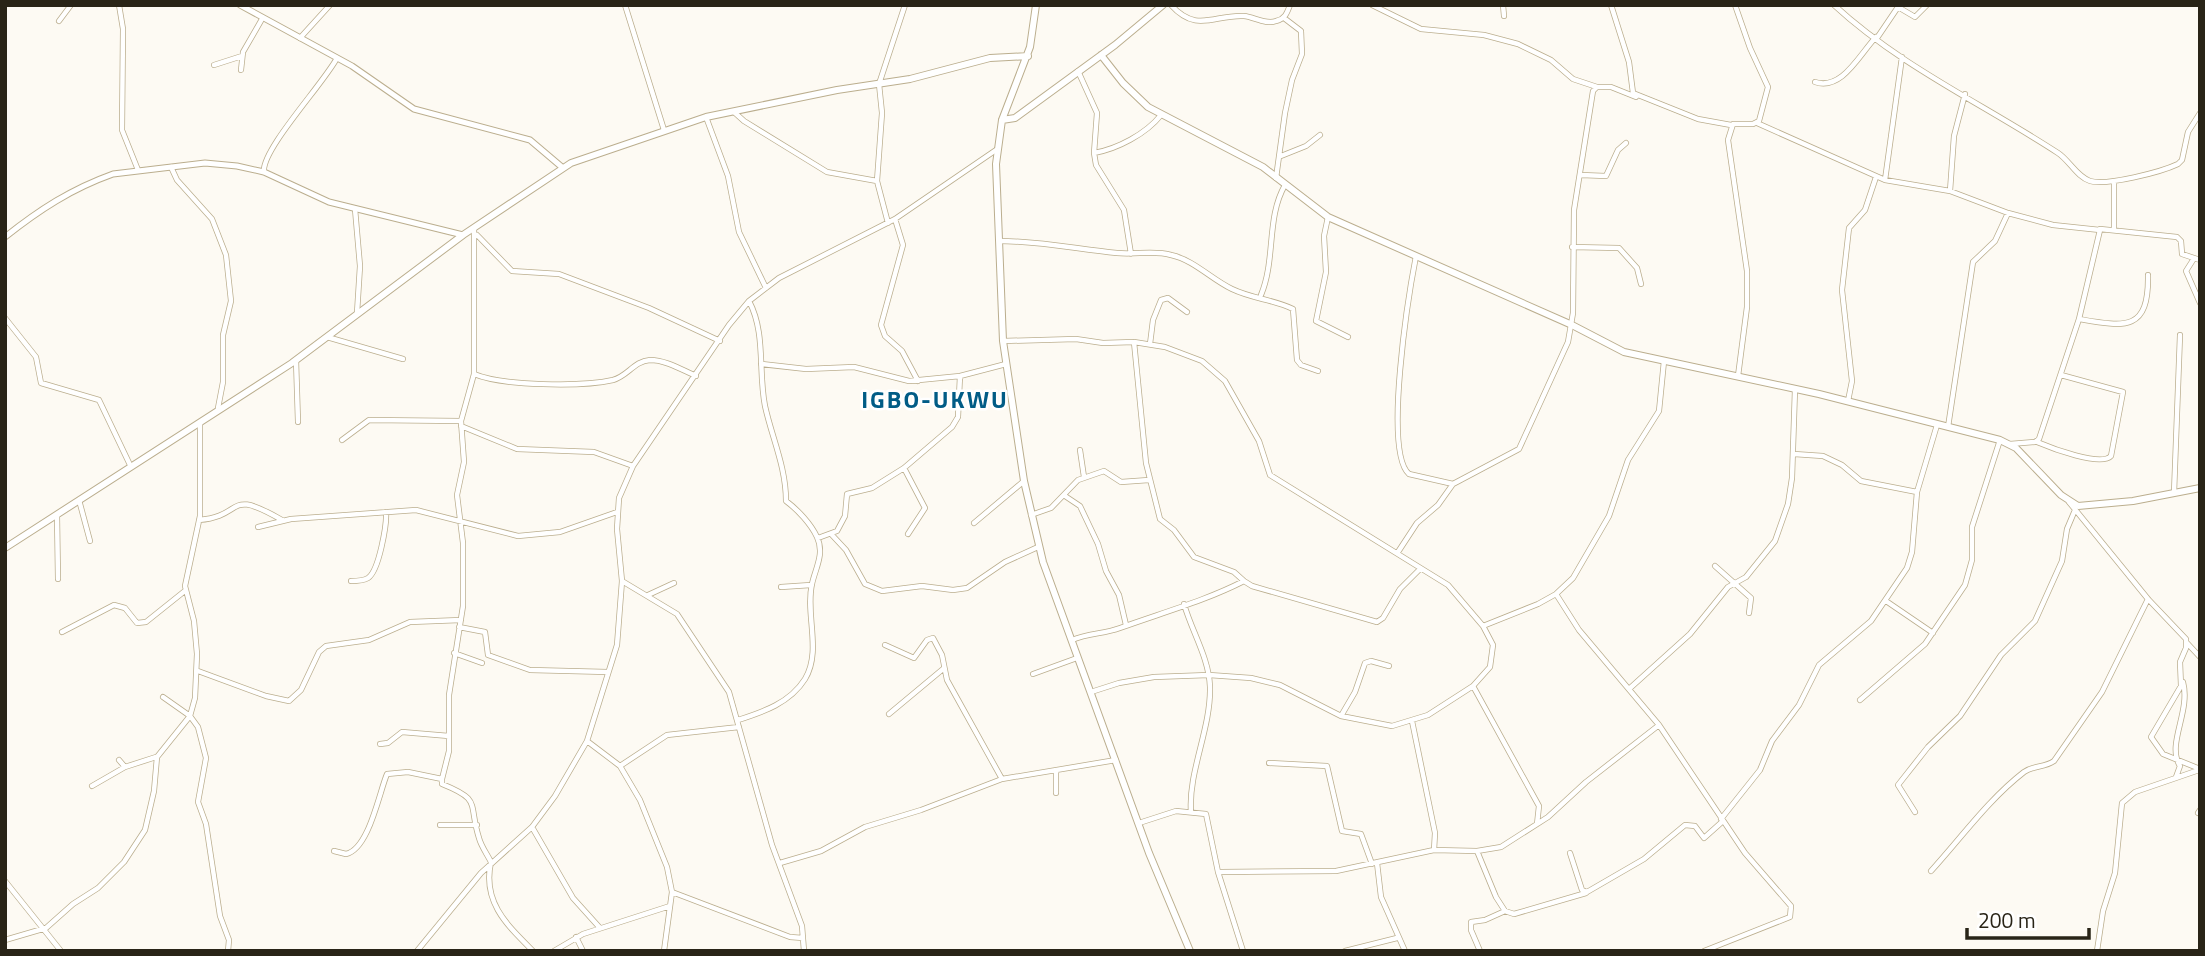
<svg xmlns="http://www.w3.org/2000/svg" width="2205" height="956" font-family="'Titillium Web',sans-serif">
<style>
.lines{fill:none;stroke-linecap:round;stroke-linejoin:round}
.minor-casing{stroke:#bbae8e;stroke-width:6}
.tertiary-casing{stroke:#bbae8e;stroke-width:7}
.secondary-casing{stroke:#bbae8e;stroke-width:8}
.minor{stroke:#fff;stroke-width:4.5}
.tertiary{stroke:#fff;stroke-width:5}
.secondary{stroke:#fff;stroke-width:6}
.labels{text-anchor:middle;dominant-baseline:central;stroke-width:5;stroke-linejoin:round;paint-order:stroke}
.district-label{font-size:24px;font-weight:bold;letter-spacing:2px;fill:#015c86;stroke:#fff}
</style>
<rect width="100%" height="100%" fill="#fdfaf3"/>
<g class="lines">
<g class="minor-casing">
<path id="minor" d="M119,5L123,29L122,130L138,170
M625,5L664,130
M1171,5C1197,34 1215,14 1244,16C1254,17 1266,25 1276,21C1285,19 1287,13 1290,5
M1372,5L1421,29L1484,35L1518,44L1551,60L1573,79L1597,87
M1503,5L1504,16
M1611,5L1629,62L1633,93L1698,119L1731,125
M1735,5L1750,48L1768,87L1759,121L1753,124H1733L1728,140L1747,271V307L1738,376
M1834,5C1900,66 1983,104 2058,153C2069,160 2077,177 2090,181C2107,186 2161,172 2178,164L2182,160L2188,132L2200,113
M59,21L71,5
M300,38L330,5
M1877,38L1898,7L1915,17L1927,5
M214,65L242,56
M241,70L243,52L262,19
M1078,71L1097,113L1094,153L1096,165L1124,210L1131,254
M1815,82C1842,91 1859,55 1876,37
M734,112L744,121L827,172L877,181
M706,117L728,176L739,232L766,288
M1757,123L1885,180L1950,191L2008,213L2053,225L2100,230L2079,319L2039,439L2035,442L2010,444
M1094,153C1117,149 1146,134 1161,115
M1281,156L1306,146L1320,135
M171,167L177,180L212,219L226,255L231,301L223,335V382L218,408
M264,172C261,150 324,83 337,58
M1581,175L1606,176L1618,150L1626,143
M1276,178L1285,113L1292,80L1302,54L1301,31L1284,18
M1885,180L1902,57
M1950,191L1954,136L1965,94
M355,209L360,266L357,313
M1328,217L1324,236L1326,272L1316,321L1348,337
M895,219L903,245L881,325L885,336L902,351L918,381
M888,223L877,181L882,113L879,84L905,5
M2100,229L2177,237L2181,241L2182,254L2200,260
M2114,230V182
M477,235L512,271L559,274L649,308L720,341
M999,241C1039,241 1077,249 1117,253C1135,255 1154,250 1171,255C1194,260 1211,279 1232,289C1253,299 1272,299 1293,309L1297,360L1301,365L1318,371
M1572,247L1619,248L1637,268L1641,284
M1416,256C1409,292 1383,451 1409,474L1453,484
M2193,260L2186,271L2200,303
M1261,295C1276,259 1266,218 1285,185
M5,318L36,357L41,383L99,400L131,467
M2079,319C2125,327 2149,332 2148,275
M327,337L403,359
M1003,341L1076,339L1103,343L1134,342L1165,347L1202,361L1225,381L1259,441L1270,475L1448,585L1483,626L1493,645L1490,667L1473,686L1428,715L1392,726L1341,716L1280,685L1251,678L1209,675L1154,677L1119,683L1091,692
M1134,342L1146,463L1160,519L1174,530L1194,557L1234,572L1244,581
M1150,344L1153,320L1161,300L1168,298L1187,312
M296,360L298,422
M761,364L806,369L854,367L909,381L960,376L1006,364
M474,374C503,386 582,387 613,380C628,376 634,361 650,360C666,360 682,370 696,376
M1848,401L1852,381L1842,290L1849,228L1865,210L1876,177
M200,424V516L185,586L194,621L197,654L195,698L190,716L198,727L206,758L198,802L206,824L220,916L229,940L228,951
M461,426L517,449L594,452L633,466
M1948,427L1973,262L1995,241L2008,213
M342,440L369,420L461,421
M2037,442C2051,448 2101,467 2111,456L2123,392L2061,375
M1080,450L1084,477
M1794,454L1823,456L1842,465L1861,481L1917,492
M904,468L925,508L908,534
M2174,493L2180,335
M1065,496L1080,506L1098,544L1106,571L1119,595L1126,625
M79,500L90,541
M2069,502L2148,599L2186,639V648L2180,662L2181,686L2151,737L2163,754L2200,769
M57,515L58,579
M1031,515L1051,508L1078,480L1104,471L1121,482L1149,480
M199,520C246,516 225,487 282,520
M974,523L1024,481
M258,527L291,519L416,510L518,536L560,532L617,512
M832,535L846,550L865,584L882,591L922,586L953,590L967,588L1005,562L1038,547
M818,538L837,531L845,516L847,494L872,488L904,468L952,427L958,417L960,376
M1398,552L1417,523L1438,505L1453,484L1519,449L1568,342L1573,313L1574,210L1593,91L1597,87H1611L1636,97
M1715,566L1751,598L1749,613
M351,581C357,581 363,581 368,578C379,571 387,524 386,512
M622,581L677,614L729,692L772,845L802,926L804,951
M781,587L811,585
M1556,594L1579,630L1659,725L1745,853L1791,906L1790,917L1704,951
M648,595L674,583
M1886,601L1933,633
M1184,604C1192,632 1209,658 1210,687C1211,729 1188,772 1191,812
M1483,626L1538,604L1556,594L1573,578L1609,516L1628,460L1659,411L1664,361
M459,627L485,632L488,655L530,670L608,672
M62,632L114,605L125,608L137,623L146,622L186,590
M1072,640C1088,633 1104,634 1120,628C1161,613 1205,601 1244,581L1252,586L1377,622L1383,618L1400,589L1420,569
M2187,643L2200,657
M885,645L914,658L927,640L933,638L942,655L947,680L1002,779L1116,760
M454,653L482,663
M198,671L266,696L289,701L301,690L319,652L326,646L369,640L410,622L461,620
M1033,674L1077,658
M1473,686L1539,806L1537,824
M1629,689L1690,634L1728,587L1746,577L1775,541L1788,504L1792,478L1795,389
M1860,700L1925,644L1965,585L1972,560V527L2000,440
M889,714L943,669
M1341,716L1355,692L1365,663L1371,661L1389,666
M738,720C763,712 790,703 805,679C822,651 805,614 812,584C815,569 825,554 817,537C811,524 798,510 786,501C786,467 772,438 765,406C758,371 766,333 749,301
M1412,721L1435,833L1434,850
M587,741L620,766L640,800L667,867L672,892L664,951
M380,744L388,743L402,732L449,736
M119,760L125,767
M1269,763L1327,766L1342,831L1361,834L1372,864
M620,766L667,735L739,727
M1056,772V793
M2176,777L2180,766C2166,744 2191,712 2183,682
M442,779L449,751V695L463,606V543L457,495L464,462L461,421L474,374V228
M92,786L125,767L156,757
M1915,812L1898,785L1928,747L1960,716L2001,655L2035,621L2062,561L2067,529L2075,510
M2198,813L2200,810
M1721,819L1760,770L1772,741L1799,705L1819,665L1871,621L1907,568L1912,552L1917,492L1937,425
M1139,823L1176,811L1206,814L1218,872H1221L1336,871L1434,850L1477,851L1501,847L1548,817L1586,782L1659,725
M440,825H477
M532,827L573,898L600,928
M334,851L346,854C369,849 379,793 387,774L408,772L442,779V784C482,800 468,803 479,838C481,846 487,854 491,862C482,902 507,925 533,951
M1477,851L1496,897L1505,911L1485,920L1471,922V930L1480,951
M1570,853L1582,890L1587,892L1644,859L1685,825L1695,826L1704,838L1723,821
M780,863L821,851L865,827L921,810L1002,779
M1377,863L1381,897L1405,951
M1931,871C1961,838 1989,799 2024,772C2034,765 2044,768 2054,761L2102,692L2148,599
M1218,872L1243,951
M5,881L61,951
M672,892L790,937L803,938
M1505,911L1514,914L1586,893
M576,937L583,951
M5,940L46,928L73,904L98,888L124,862L145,830L154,791L157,757L190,716L163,697
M417,951L481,873L532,827L555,796L587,741L617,645L622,581L617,529L619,498L633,466L729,325L749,301L779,278L895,219L996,150
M554,951L583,934L670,906
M1345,951L1397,938
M2097,951L2103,911L2115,873L2122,803L2135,792L2199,770"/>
</g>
<g class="tertiary-casing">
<path id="tertiary" d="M240,5L352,66L414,109L530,140L563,168
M5,237C39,210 71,189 113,174L205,163L237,166L264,172L329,202L463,235"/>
</g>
<g class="secondary-casing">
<path id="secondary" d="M1036,5L1030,47L1002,120L996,164L1003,341L1024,481L1043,562L1149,853L1190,951
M1101,55L1123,83L1148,107L1263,167L1328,217L1572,325L1624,352L1819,394L2000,440L2016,448L2061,495L2078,506L2133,501L2200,488
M1002,120L1015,118L1115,45L1163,5
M5,548L292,363L463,235L571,163L706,117L837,90L910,79L990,58L1028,56"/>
</g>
<use href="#minor" class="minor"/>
<use href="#tertiary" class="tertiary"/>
<use href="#secondary" class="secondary"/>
</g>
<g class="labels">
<g class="district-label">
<text x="935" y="399">IGBO-UKWU</text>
</g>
</g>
<rect width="2205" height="956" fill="none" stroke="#292417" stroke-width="14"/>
<path d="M1967 928v10h122v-10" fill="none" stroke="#292417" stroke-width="3.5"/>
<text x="1978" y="928" font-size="21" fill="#292417" stroke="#ffffff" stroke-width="5" paint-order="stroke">200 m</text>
</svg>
